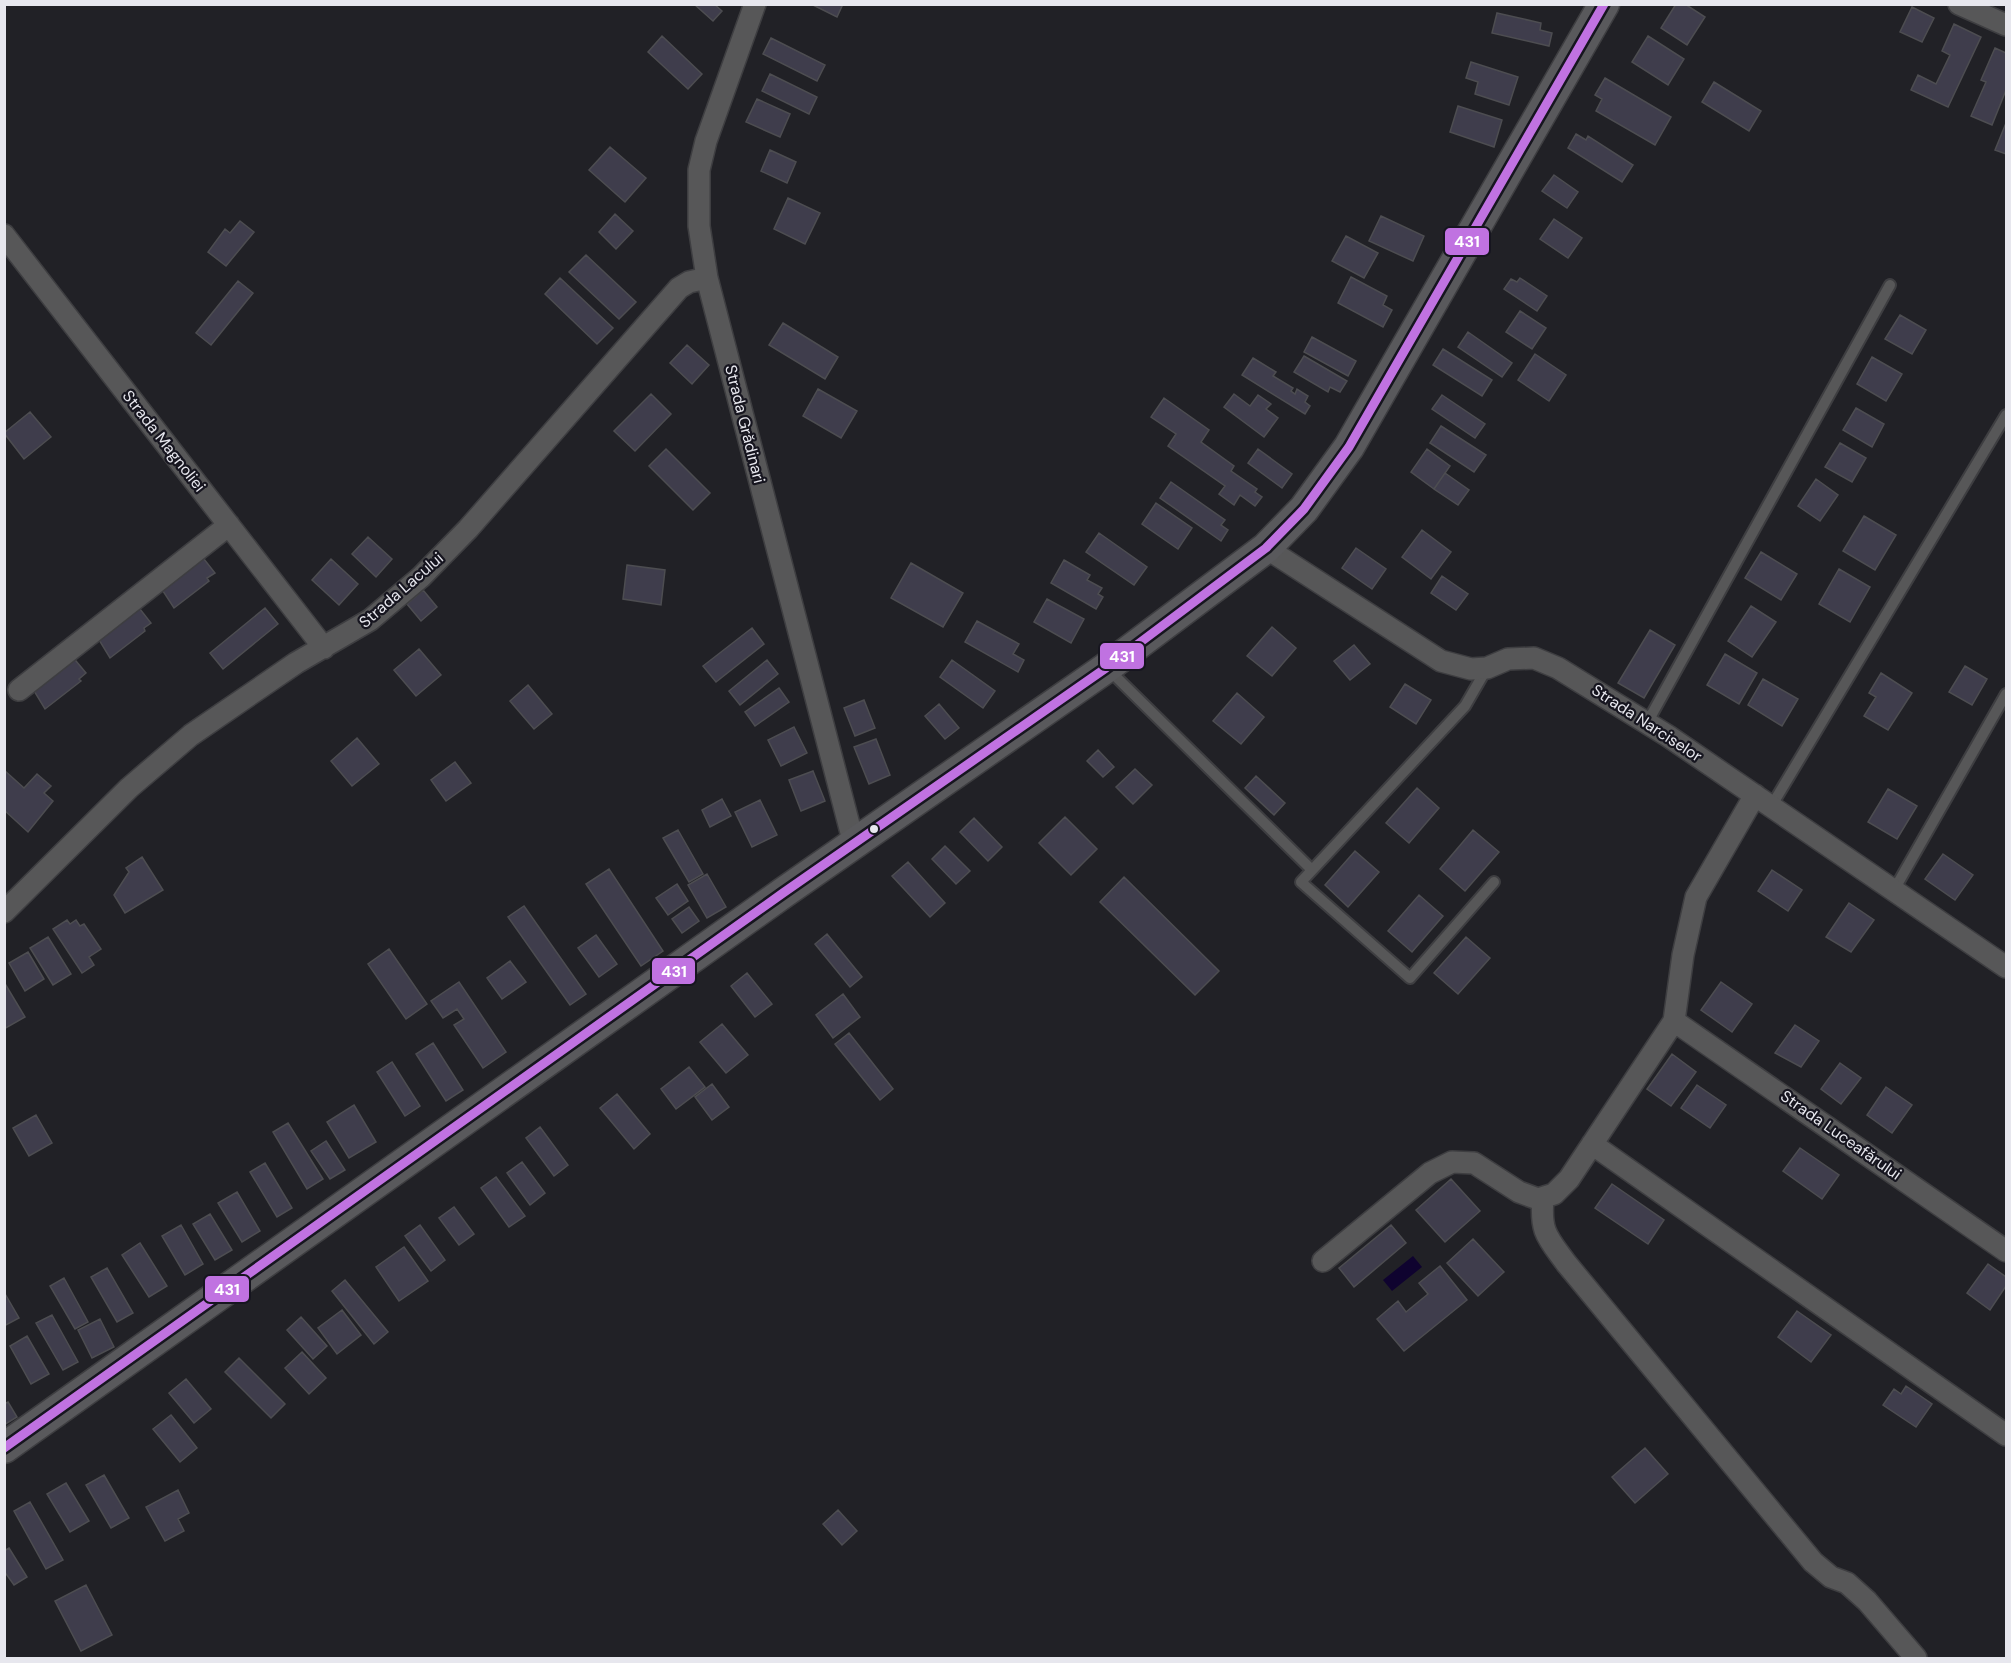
<svg xmlns="http://www.w3.org/2000/svg" width="2011" height="1663" font-family="'DM Sans',sans-serif">
<style>
.water{fill:#0f032f}
.building{fill:#3f3d4c;stroke:#4d4d51;stroke-width:1.5}
.lines{fill:none;stroke-linecap:round;stroke-linejoin:round}
.service-casing{stroke:#3e3e41;stroke-width:14}
.minor-casing{stroke:#3e3e41;stroke-width:24}
.secondary-casing{stroke:#3e3e41;stroke-width:33}
.service{stroke:#575758;stroke-width:10}
.minor{stroke:#575758;stroke-width:21}
.secondary{stroke:#59595c;stroke-width:30}
.bus-1-casing{stroke:#16151f;stroke-width:14}
.bus-1{stroke:#c072e1;stroke-width:9}
.bus-dot{fill:#e7e7ee;stroke:#16151f;stroke-width:2}
.labels{text-anchor:middle;dominant-baseline:central;stroke-width:4.5;stroke-linejoin:round;paint-order:stroke}
.street-label{font-size:16px;fill:#e7e7ee;stroke:#16151f}
.line-badge{stroke:#16151f;stroke-width:2}
.badge-label{font-size:16px;text-anchor:middle;font-weight:bold;fill:#fff}
</style>
<rect width="100%" height="100%" fill="#212126"/>
<path class="water" d="M1413,1256L1422,1267L1392,1291L1383,1280Z"/>
<path class="building" d="M694,4H714L722,11L713,21Z
M811,4H843L837,17Z
M1676,4H1685L1705,17L1687,45L1661,28Z
M1912,7L1934,18L1922,42L1900,32Z
M1497,13L1541,23L1540,30L1552,33L1549,46L1492,33Z
M1954,24L1981,37L1948,107L1911,90L1918,75L1936,84L1950,55L1942,51Z
M662,36L702,74L688,89L648,52Z
M1648,36L1684,59L1668,85L1632,62Z
M771,38L825,65L817,81L763,54Z
M1995,48L2006,53V90L1992,125L1971,116L1986,82L1981,80Z
M1471,62L1518,77L1509,105L1475,94L1478,82L1466,78Z
M770,74L817,97L809,114L762,91Z
M1605,78L1671,117L1655,145L1596,111L1602,99L1595,95Z
M1714,82L1761,111L1749,131L1702,102Z
M757,99L790,114L780,137L746,122Z
M1458,106L1502,120L1494,147L1450,132Z
M2006,123V154L1995,150Z
M1576,134L1586,140L1588,136L1633,165L1622,182L1568,148Z
M610,147L646,178L625,202L589,170Z
M770,150L796,162L787,183L761,171Z
M1554,175L1578,192L1567,208L1542,191Z
M788,198L820,213L805,244L774,229Z
M615,214L633,231L616,249L599,232Z
M1381,216L1424,236L1413,261L1369,241Z
M1554,219L1582,238L1568,258L1540,239Z
M240,221L254,232L226,266L208,252L225,229L230,233Z
M1346,236L1378,253L1364,278L1332,261Z
M586,255L636,302L619,319L569,272Z
M1351,277L1387,296L1383,305L1392,310L1383,327L1338,303Z
M560,278L613,328L597,344L545,294Z
M1520,278L1547,296L1537,311L1504,289L1511,279L1517,282Z
M238,281L253,293L211,345L196,333Z
M1520,311L1546,328L1532,349L1506,332Z
M1900,315L1926,330L1912,354L1885,339Z
M783,323L838,357L825,379L769,345Z
M1468,332L1512,363L1502,377L1458,347Z
M1312,337L1356,361L1348,376L1304,352Z
M687,345L709,365L692,384L670,363Z
M1443,349L1492,380L1482,396L1433,365Z
M1535,354L1566,375L1549,401L1518,380Z
M1304,356L1347,381L1340,392L1330,387L1328,392L1294,372Z
M1872,357L1902,374L1886,401L1857,384Z
M1253,358L1276,372L1273,376L1293,388L1291,391L1295,394L1297,389L1308,396L1305,402L1310,406L1305,414L1242,375Z
M818,389L857,411L841,438L803,416Z
M651,394L671,414L635,451L614,431Z
M1234,394L1250,406L1258,395L1271,404L1266,409L1278,418L1264,437L1224,407Z
M1442,395L1485,424L1475,438L1432,409Z
M1164,398L1209,430L1201,442L1234,466L1231,471L1257,489L1255,492L1262,497L1255,506L1240,495L1234,505L1219,494L1225,486L1168,446L1176,434L1151,417Z
M1856,408L1884,424L1872,447L1843,430Z
M30,412L51,437L24,459L4,433Z
M1441,426L1486,455L1474,472L1430,443Z
M1840,443L1866,458L1852,482L1825,467Z
M666,449L710,493L693,510L649,466Z
M1258,449L1292,474L1282,488L1248,463Z
M1427,449L1450,466L1434,489L1411,472Z
M1445,473L1469,490L1458,505L1434,489Z
M1816,479L1838,495L1820,521L1798,506Z
M1171,482L1225,520L1221,525L1228,530L1221,541L1160,498Z
M1156,503L1192,528L1178,549L1142,524Z
M1864,516L1896,535L1875,570L1843,551Z
M1422,530L1451,552L1431,579L1402,557Z
M1099,533L1147,567L1134,585L1086,552Z
M368,537L392,559L376,577L352,554Z
M1356,548L1386,569L1372,589L1342,568Z
M1761,552L1797,574L1781,600L1745,578Z
M200,554L215,573L207,578L209,581L174,608L159,585Z
M331,559L358,584L339,605L312,580Z
M1064,560L1090,575L1087,580L1102,588L1098,594L1103,597L1096,609L1051,583Z
M911,563L963,593L943,627L891,598Z
M627,565L665,570L661,605L623,599Z
M1839,569L1870,587L1850,622L1819,604Z
M1442,576L1468,594L1456,610L1431,593Z
M423,590L437,607L421,621L407,604Z
M1047,599L1084,619L1071,643L1034,622Z
M136,604L151,623L144,628L145,631L110,658L96,635Z
M1751,606L1776,622L1752,657L1728,641Z
M265,608L278,624L223,669L210,653Z
M977,621L1019,644L1013,654L1024,660L1018,672L965,642Z
M1272,627L1296,648L1272,676L1247,656Z
M752,628L764,644L716,682L703,666Z
M1650,630L1675,645L1644,698L1618,683Z
M1354,645L1370,664L1350,680L1334,661Z
M419,649L441,675L416,696L394,670Z
M1725,654L1757,673L1739,704L1707,685Z
M71,655L86,673L79,679L81,681L45,709L31,686Z
M767,660L778,674L740,705L729,691Z
M952,660L995,691L983,708L940,677Z
M1965,666L1987,679L1972,705L1949,692Z
M1881,673L1912,693L1888,730L1864,716L1876,697L1869,693Z
M1763,679L1798,699L1782,726L1748,705Z
M1405,684L1431,700L1416,724L1390,707Z
M528,685L552,714L534,729L510,701Z
M779,688L789,702L755,726L745,712Z
M1237,693L1264,717L1241,744L1213,721Z
M864,700L875,728L855,736L844,708Z
M939,704L959,728L945,739L925,716Z
M794,727L807,753L781,766L768,740Z
M357,738L379,764L352,786L331,761Z
M876,739L890,775L869,784L854,747Z
M1098,750L1114,767L1103,777L1087,761Z
M455,762L471,783L446,801L431,780Z
M1135,769L1152,785L1133,804L1116,787Z
M4,770L24,788L37,774L51,786L44,793L53,801L28,832L4,810Z
M813,771L825,801L801,811L789,780Z
M1256,776L1285,803L1274,815L1245,788Z
M1417,788L1439,808L1409,843L1386,823Z
M1888,789L1917,806L1897,839L1868,822Z
M722,799L731,816L710,827L702,810Z
M760,800L777,835L752,847L735,812Z
M1065,817L1097,849L1071,875L1039,843Z
M974,818L1002,847L988,861L960,832Z
M678,830L703,874L689,882L663,838Z
M1473,830L1499,852L1465,891L1440,869Z
M945,846L970,871L956,884L932,859Z
M1355,851L1379,872L1348,907L1325,885Z
M1943,854L1973,875L1955,900L1925,879Z
M142,857L163,890L125,913L114,895L129,872L126,868Z
M908,862L945,903L930,917L892,876Z
M609,869L663,951L641,966L586,884Z
M1772,870L1802,890L1788,911L1758,891Z
M707,874L726,907L707,918L688,885Z
M1124,877L1219,971L1195,995L1100,902Z
M677,884L688,901L668,915L656,898Z
M1419,895L1443,916L1412,952L1388,931Z
M1849,903L1874,920L1851,952L1826,937Z
M524,906L586,994L570,1005L508,917Z
M689,907L699,921L682,933L672,919Z
M67,920L70,924L76,920L80,926L84,924L101,949L89,957L94,965L82,973L53,929Z
M827,934L862,977L850,987L815,944Z
M596,935L617,964L599,977L578,948Z
M48,937L71,974L53,985L30,948Z
M1466,937L1490,958L1458,994L1434,973Z
M389,949L427,1004L406,1019L368,964Z
M28,952L44,979L25,991L9,963Z
M510,961L526,982L502,999L487,978Z
M747,973L772,1004L755,1017L731,986Z
M4,982L25,1017L4,1029Z
M459,982L506,1052L483,1068L454,1025L464,1019L457,1009L443,1018L431,1001Z
M1721,982L1752,1004L1732,1032L1701,1010Z
M843,994L860,1017L833,1038L816,1015Z
M722,1024L748,1055L726,1073L700,1042Z
M1795,1025L1819,1041L1801,1067L1775,1053Z
M849,1033L893,1089L880,1100L835,1044Z
M433,1043L463,1090L446,1101L416,1054Z
M1672,1054L1696,1072L1671,1106L1647,1089Z
M392,1062L420,1106L405,1116L377,1072Z
M1840,1063L1861,1078L1841,1104L1821,1089Z
M689,1067L705,1087L676,1109L661,1089Z
M712,1084L729,1107L712,1120L695,1097Z
M1697,1085L1726,1105L1710,1128L1681,1108Z
M1886,1087L1912,1105L1892,1133L1867,1115Z
M617,1094L650,1134L634,1149L600,1108Z
M354,1105L376,1142L349,1158L327,1122Z
M36,1115L52,1143L29,1156L13,1128Z
M288,1123L323,1179L307,1189L273,1132Z
M540,1127L568,1165L554,1176L526,1138Z
M326,1141L345,1170L330,1179L311,1151Z
M1800,1148L1839,1175L1822,1199L1783,1171Z
M522,1162L545,1193L530,1205L507,1173Z
M265,1163L292,1208L277,1217L250,1172Z
M496,1177L525,1216L509,1227L481,1188Z
M1451,1179L1480,1211L1445,1242L1416,1210Z
M1612,1184L1664,1220L1648,1244L1595,1208Z
M237,1192L260,1231L242,1242L218,1203Z
M454,1207L474,1234L459,1245L439,1218Z
M210,1214L232,1250L215,1260L193,1224Z
M181,1225L203,1264L185,1275L162,1236Z
M420,1225L445,1260L431,1271L405,1236Z
M1391,1225L1406,1243L1354,1287L1339,1268Z
M1473,1239L1504,1272L1478,1296L1447,1263Z
M140,1243L167,1286L149,1297L122,1255Z
M404,1247L428,1281L399,1301L376,1267Z
M1988,1264L2006,1277V1286L1990,1310L1967,1293Z
M1440,1266L1467,1300L1404,1351L1377,1319L1398,1301L1406,1312L1428,1294L1419,1283Z
M107,1268L133,1313L117,1322L91,1277Z
M64,1278L88,1322L75,1329L50,1286Z
M345,1280L388,1332L374,1344L332,1291Z
M4,1292L19,1318L4,1326Z
M342,1310L361,1335L337,1354L318,1328Z
M1797,1311L1831,1335L1811,1362L1778,1337Z
M52,1315L78,1362L63,1370L36,1323Z
M301,1317L327,1346L313,1359L287,1330Z
M100,1319L114,1347L92,1358L78,1330Z
M27,1336L49,1374L31,1384L10,1346Z
M302,1352L326,1378L309,1394L285,1368Z
M239,1358L285,1404L271,1418L225,1372Z
M186,1379L211,1409L194,1423L169,1393Z
M1906,1386L1932,1404L1916,1427L1883,1405L1894,1389L1901,1394Z
M8,1402L17,1417L4,1425V1404Z
M171,1415L197,1448L180,1462L153,1429Z
M1645,1448L1668,1474L1635,1503L1612,1477Z
M104,1475L129,1518L111,1528L86,1485Z
M66,1483L89,1521L70,1532L47,1494Z
M178,1490L189,1513L178,1519L184,1531L165,1541L146,1507Z
M30,1502L63,1560L46,1569L14,1511Z
M838,1510L857,1531L842,1545L823,1524Z
M9,1548L27,1577L14,1585L4,1571V1551Z
M86,1585L112,1635L81,1651L55,1601Z"/>
<g class="lines">
<g class="service-casing">
<path id="service" d="M1107,668L1312,870
M1487,668L1465,706L1301,882L1410,978L1494,882
M1647,723L1890,285
M1772,805L2006,415
M1894,890L2006,694"/>
</g>
<g class="minor-casing">
<path id="minor" d="M755,4L706,141L699,170V226L707,278L854,844
M1959,4L2006,25
M4,235L324,648
M1266,548L1441,661L1471,669L1487,668L1508,659L1534,658L1558,668L1668,736L2006,967
M19,690L229,525
M4,912L129,788L191,735L296,663L370,620L421,577L468,529L679,288L689,282L707,278
M1674,1021L2006,1251
M1592,1144L2006,1435
M1543,1198C1540,1232 1547,1237 1566,1263L1813,1562L1831,1577L1847,1583L1867,1601L1916,1658
M1323,1261L1430,1173L1452,1162L1474,1163L1519,1192L1538,1199L1554,1194L1569,1179L1674,1021L1683,955L1696,897L1755,795"/>
</g>
<g class="secondary-casing">
<path id="secondary" d="M4,1448L783,893L1106,668L1266,548L1304,509L1349,447L1604,4"/>
</g>
<use href="#service" class="service"/>
<use href="#minor" class="minor"/>
<use href="#secondary" class="secondary"/>
<g class="bus-1-casing">
<path id="bus-1" d="M4,1448L783,893L1106,668L1266,548L1304,509L1349,447L1604,4"/>
</g>
<use href="#bus-1" class="bus-1"/>
</g>
<circle class="bus-dot" cx="874" cy="829" r="5"/>
<g class="labels">
<g class="street-label">
<text transform="translate(745 424) rotate(76)">Strada Grădinari</text>
<text transform="translate(164 441) rotate(52)">Strada Magnoliei</text>
<text transform="translate(401 590) rotate(-41)">Strada Lacului</text>
<text transform="translate(1647 723) rotate(33)">Strada Narciselor</text>
<text transform="translate(1841 1135) rotate(35)">Strada Luceafărului</text>
</g>
</g>
<g class="line-badge">
<rect x="1444" y="227" width="46" height="29" rx="6" fill="#c072e1"/>
<rect x="1099" y="642" width="46" height="28" rx="6" fill="#c072e1"/>
<rect x="651" y="957" width="45" height="28" rx="6" fill="#c072e1"/>
<rect x="204" y="1275" width="46" height="28" rx="6" fill="#c072e1"/>
</g>
<g class="badge-label">
<text x="1467" y="247">431</text>
<text x="1122" y="662">431</text>
<text x="674" y="977">431</text>
<text x="227" y="1295">431</text>
</g>
<rect width="2011" height="1663" fill="none" stroke="#e7e7ee" stroke-width="12"/>
</svg>
